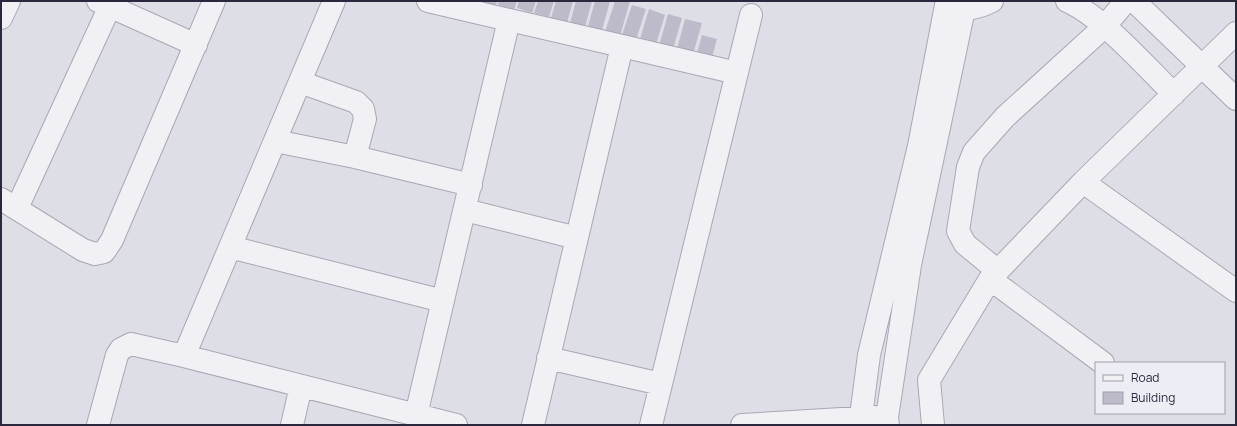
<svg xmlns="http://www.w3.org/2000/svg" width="1237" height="426" font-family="Manrope,sans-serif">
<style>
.building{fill:#bdbbc9}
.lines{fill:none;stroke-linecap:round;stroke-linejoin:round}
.minor-casing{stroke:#a8a7b4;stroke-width:24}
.minor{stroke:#f1f0f5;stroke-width:22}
</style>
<rect width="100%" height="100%" fill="#dedee7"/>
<path class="building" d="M479,1H497L496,7L479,3Z
M499,1H517L514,10L498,5Z
M519,1H536L532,13L517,8Z
M538,1H554L549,17L534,13Z
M556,1H573L567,23L551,18Z
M576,1H592L585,27L570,23Z
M595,1H610L601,34L587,30Z
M615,1H630L620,36L605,32Z
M632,5L646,9L635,43L621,38Z
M649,9L665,15L656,44L640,39Z
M668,14L682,18L673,49L659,46Z
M685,19L702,23L693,54L677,49Z
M702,35L717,39L711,61L696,57Z"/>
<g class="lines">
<g class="minor-casing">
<path id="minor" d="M98,1L196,45
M1067,1C1103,17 1145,66 1174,94
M1134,1L1236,99
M949,6C966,10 977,9 992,1
M1,18L9,1
M509,20L622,46L533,425
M622,46L737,73
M300,82L356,102L363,109L365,119L355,157
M275,141L355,157L471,185
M1083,182L1236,291
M1,199L83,250L95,254L104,252L112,240L214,1
M17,208L110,6
M465,210L577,238
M230,247L443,301
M998,271L965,244L958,231L968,167L974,152L1005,117L1104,27L1126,1
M990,279L1103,363
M184,356L334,1
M548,358L661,384
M416,415L509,20L428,1
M98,425L117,355L121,349L131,344L184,356L456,425
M292,425L301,386
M651,425L751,15
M742,425L875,417
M862,425L861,416L869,355L919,146L946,5
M888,425L887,417L910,265L964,9
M933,425L929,380L990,279L1083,182L1236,33"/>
</g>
<use href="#minor" class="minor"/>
</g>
<rect width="1237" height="426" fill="none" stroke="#2a283d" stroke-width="4"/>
<rect x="1095" y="362" width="130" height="52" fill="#ededf5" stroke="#9f9eab"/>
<rect x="1103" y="375" width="20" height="6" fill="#f1f0f5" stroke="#9f9eab"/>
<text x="1131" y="382" font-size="12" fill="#2a283d">Road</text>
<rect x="1103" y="392" width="20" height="12" fill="#bdbbc9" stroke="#9f9eab"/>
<text x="1131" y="402" font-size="12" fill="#2a283d">Building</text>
</svg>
